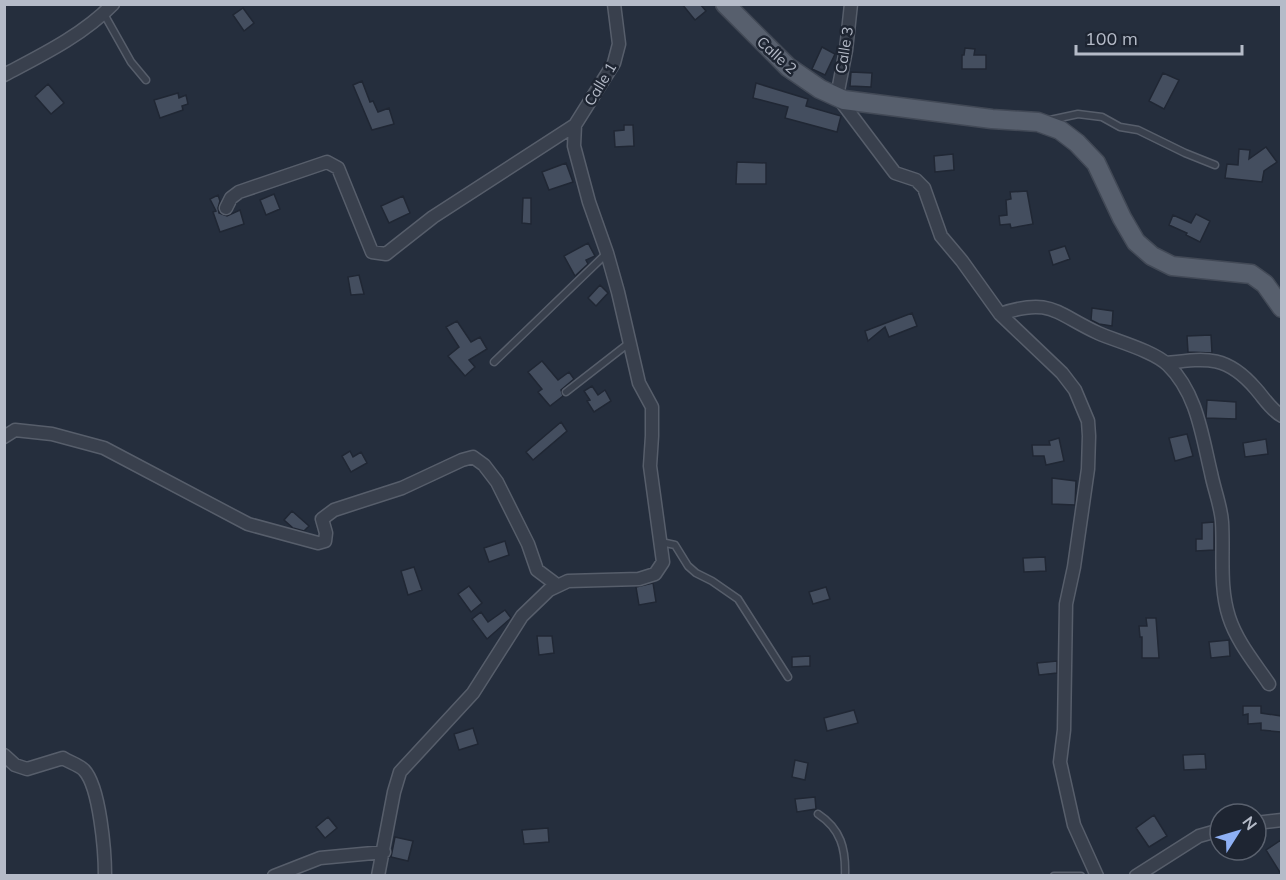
<svg xmlns="http://www.w3.org/2000/svg" width="1286" height="880" font-family="Mulish,sans-serif">
<style>
.building{fill:#444e5f;stroke:#202734;stroke-width:1.5}
.lines{fill:none;stroke-linecap:round;stroke-linejoin:round}
.lane-casing{stroke:#575e6b;stroke-width:9}
.street-casing{stroke:#575e6b;stroke-width:15}
.primary-casing{stroke:#424956;stroke-width:21}
.lane{stroke:#39404d;stroke-width:6}
.street{stroke:#39404d;stroke-width:12}
.primary{stroke:#575f6d;stroke-width:18}
.labels{text-anchor:middle;dominant-baseline:central;stroke-width:5;stroke-linejoin:round;paint-order:stroke}
.street-label{font-size:15px;fill:#b5bbc8;stroke:#1e2532}
</style>
<rect width="100%" height="100%" fill="#252e3d"/>
<path class="building" d="M682,4H700L706,11L695,20Z
M243,8L254,23L244,31L233,15Z
M822,47L835,54L825,75L812,69Z
M965,48L975,49L974,55H986V69H962V55H964Z
M851,72L872,73L871,87L850,86Z
M1163,73L1179,80L1164,109L1149,101Z
M362,81L370,102L373,101L378,112L389,108L394,124L372,130L353,85Z
M756,83L808,99L806,106L841,116L837,132L785,118L788,107L753,98Z
M48,84L64,103L51,114L35,96Z
M178,93L179,98L186,95L188,104L182,106L183,110L160,118L154,100Z
M624,125H633L634,146L615,147L614,131L624,130Z
M1266,147L1277,162L1264,171L1262,182L1225,178L1227,164L1238,165L1239,149L1250,150L1249,159Z
M953,154L954,170L935,172L934,156Z
M737,162L766,163V184H736Z
M566,163L573,182L549,190L542,172Z
M1027,191L1033,224L1011,228L1010,224L1000,225L999,216L1007,215L1006,200L1011,199L1010,192Z
M274,194L280,209L266,215L260,200Z
M218,195L220,201L218,208L219,213L227,216L240,210L244,224L220,232L213,212L216,211L210,199Z
M403,196L410,213L389,223L381,206Z
M523,198H531V224L522,223Z
M1196,214L1210,221L1200,242L1186,235L1187,233L1169,225L1173,215L1191,223Z
M588,243L595,256L586,260L588,264L575,276L564,256Z
M1065,246L1070,259L1053,265L1049,251Z
M359,275L364,294L351,295L348,277Z
M600,285L608,293L596,306L588,298Z
M1092,308L1113,311L1112,326L1099,324L1091,320Z
M912,313L917,326L889,337L885,327L868,341L865,331Z
M457,321L471,342L480,337L487,349L469,360L475,367L465,376L448,356L459,347L446,327Z
M1211,335L1212,353L1188,352L1187,336Z
M542,361L558,380L569,372L574,379L561,390L563,396L550,406L538,392L542,389L528,372Z
M592,386L598,395L605,390L611,401L594,412L587,401L590,400L584,391Z
M1207,400L1236,402V419L1206,418Z
M561,422L567,431L533,460L526,452Z
M1187,434L1193,456L1175,461L1169,438Z
M1059,438L1064,461L1046,465L1044,456H1033L1032,445H1050L1049,441Z
M1266,439L1268,454L1245,457L1243,443Z
M350,451L353,457L361,452L367,463L351,472L342,456Z
M1052,478L1076,481L1075,505L1052,504Z
M292,511L309,526L304,531L293,528L284,520Z
M1214,522V550L1196,551V539H1202V523Z
M505,541L509,555L489,562L484,548Z
M1045,557L1046,571L1024,572L1023,558Z
M414,567L422,590L408,595L401,571Z
M653,583L656,602L639,605L636,587Z
M469,586L482,603L471,612L458,594Z
M826,587L830,599L813,604L809,592Z
M505,610L511,618L487,639L472,619L481,612L488,622Z
M1146,618H1156L1159,658H1142V637H1140L1139,626H1147Z
M537,636H552L554,653L539,655Z
M1229,640L1230,656L1211,658L1209,642Z
M810,656V666L792,667V657Z
M1057,661V673L1039,675L1037,663Z
M1243,706H1261V713L1281,716V732L1261,730V723L1248,724V714L1243,715Z
M854,710L858,723L827,731L824,718Z
M473,728L478,744L459,750L454,734Z
M1205,754L1206,769L1184,770L1183,755Z
M795,760L808,763L805,780L792,777Z
M815,797L816,809L797,812L795,799Z
M1154,815L1167,836L1149,847L1136,828Z
M328,817L337,828L325,838L316,827Z
M548,828L549,842L524,844L522,830Z
M395,837L413,841L408,861L391,857Z
M1281,840V874L1266,850Z"/>
<g class="lines">
<g class="lane-casing">
<path id="lane" d="M104,14L131,62L146,80
M1050,120L1078,114L1102,117L1120,127L1138,130L1185,153L1215,165
M494,362L607,253
M566,392L629,343
M661,542L675,545L688,566L696,573L712,581L738,599L788,677
M818,814C841,829 846,849 845,876
M1054,876H1081"/>
</g>
<g class="street-casing">
<path id="street" d="M851,4L846,50L837,96L895,173L916,180L924,188L941,236L962,261L1000,314L1062,373L1075,390L1088,421L1089,436L1088,469L1074,567L1066,604L1064,730L1060,762L1074,825L1097,876
M4,75C42,55 83,35 113,4
M226,208L231,198L239,192L327,162L338,168L372,252L386,254L433,217L575,125L614,63L619,44L614,4
M1000,314C1051,297 1055,313 1098,333C1116,341 1154,351 1168,365C1197,393 1202,436 1211,473C1214,489 1221,506 1222,522C1224,554 1219,586 1229,617C1237,642 1255,663 1269,684
M1167,363C1207,358 1227,355 1256,389C1264,398 1271,410 1282,416
M4,437L15,430L52,434L104,448L248,524L318,543L325,541L326,533L322,519L334,510L402,488L462,460L473,457L484,465L497,482L528,544L537,570L557,585
M4,755L15,765L27,769L63,758C69,762 79,765 84,770C100,787 105,852 105,876
M1256,823L1282,820
M274,876L320,858L384,852
M378,876L394,792L400,772L473,693L522,616L549,590L568,581L639,579L655,574L663,562L650,466L652,436V407L639,383L618,292L607,253L589,202L574,146L575,125
M1136,876L1199,836L1220,830"/>
</g>
<g class="primary-casing">
<path id="primary" d="M725,4L788,67L820,89L844,100L992,119L1038,122L1060,130L1077,143L1096,163L1122,218L1136,242L1152,256L1172,266L1251,274L1265,284L1282,308"/>
</g>
<use href="#lane" class="lane"/>
<use href="#street" class="street"/>
<use href="#primary" class="primary"/>
</g>
<g class="labels">
<g class="street-label">
<text transform="translate(844 50) rotate(-81)">Calle 3</text>
<text transform="translate(777 55) rotate(42)">Calle 2</text>
<text transform="translate(600 84) rotate(-59)">Calle 1</text>
</g>
</g>
<rect width="1286" height="880" fill="none" stroke="#b5bbc8" stroke-width="12"/>
<g transform="translate(1238 832) rotate(53)"><circle r="28" fill="#1e2532" stroke="#5a616e" stroke-width="1.5"/>
<path d="M0-4.5L10 22L0 15L-10 22Z" fill="#8eb0f4"/>
<text y="-9" font-size="16" font-weight="bold" text-anchor="middle" fill="#b5bbc8">N</text>
</g>
<path d="M1076 45v9h166v-9" fill="none" stroke="#b5bbc8" stroke-width="3"/>
<text x="1085" y="45" font-size="18" fill="#b5bbc8" stroke="#1e2532" stroke-width="4.5" paint-order="stroke">100 m</text>
</svg>
